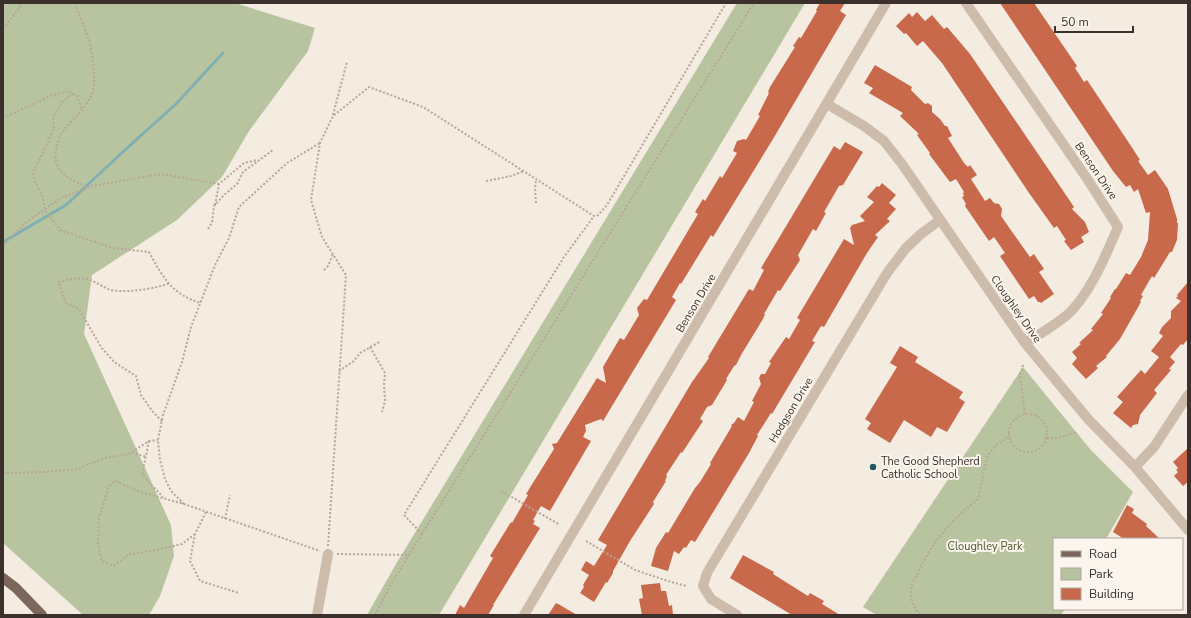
<svg xmlns="http://www.w3.org/2000/svg" width="1191" height="618" font-family="'Nunito Sans',sans-serif">
<style>
.green{fill:#b8c4a0}
.lines{fill:none;stroke-linecap:round;stroke-linejoin:round}
.stream{stroke:#7fb0b2;stroke-width:3}
.building{fill:#c8694b}
.path{stroke:#b9a596;stroke-width:2;stroke-dasharray:2 2;stroke-linecap:butt}
.minor{stroke:#cdbbac;stroke-width:10}
.major{stroke:#7d675c;stroke-width:10}
.poi-dot{fill:#1f5a5e;stroke:#fbf5ee;stroke-width:1.5}
.labels{text-anchor:middle;dominant-baseline:central;stroke-width:4;stroke-linejoin:round;paint-order:stroke}
.street-label{font-size:11px;fill:#3b302b;stroke:#fbf5ee}
.poi-label{font-size:11px;fill:#3b302b;stroke:#fbf5ee;text-anchor:start}
.park-label{font-size:11px;fill:#4a5a2e;stroke:#fbf5ee}
</style>
<rect width="100%" height="100%" fill="#f4ebe1"/>
<path class="green" d="M3,3H235L315,28L308,51L249,131L222,177L177,220L92,275L84,334L171,525L174,556L160,596L149,615H83L3,543Z
M737,3H805L439,615H367L396,564Z
M1023,367L1090,449L1133,492L1106,539H1054V609H1065L1061,615H877L863,607Z"/>
<g class="lines">
<path class="stream" d="M3,242L66,205L126,149L176,104L223,53"/>
</g>
<path class="building" d="M820,3H845L840,11L846,15L773,139L713,237L711,235L681,284L680,283L672,297L676,300L603,421L601,419L585,425L586,431L583,437L591,441L550,511L541,506L533,520L535,521L533,524L540,528L493,605H494L488,615H455L460,605L464,608L493,558L490,556L511,522L512,523L528,495L526,494L554,449L552,444L557,443L597,378L606,383L603,367L620,338L624,340L639,315L637,308L644,299L647,300L698,214L695,212L703,199L705,201L720,176L722,178L737,153L733,151L737,141L744,139L746,140L760,116L758,115L769,93L768,92L770,87L795,47L793,46L799,37L801,38L814,16L817,11L816,10Z
M1000,3H1034L1077,66L1075,68L1084,82L1087,80L1133,149L1140,160L1138,161L1148,175L1155,170L1168,189L1177,219V223H1178L1177,240L1172,252H1170L1154,278L1152,276L1141,295L1143,296L1140,301L1141,302L1120,339L1106,356L1107,357L1096,366L1098,368L1086,379L1072,364L1077,358L1072,352L1081,344L1079,343L1093,330L1091,329L1103,314L1101,313L1111,298L1110,297L1115,289H1116L1126,273L1130,275L1141,257L1148,240L1150,212L1146,213L1138,189L1134,192L1130,185L1126,187L1113,171Z
M917,12L925,21L932,15L944,29L947,27L970,54L1070,201L1074,207L1072,209L1085,222L1089,232L1081,237L1084,242L1071,250L1064,241L1066,240L1057,226L1054,228L1029,193L942,63L923,41L917,46L906,33L904,34L896,26L909,13L912,17Z
M875,65L912,87L911,90L925,104L928,103L932,106V112L940,119L945,126H947L952,136L948,138L964,163L968,167L970,165L977,175L971,179L985,201L990,198L994,203L999,204L1002,209L1001,216L1020,243L1030,257L1034,254L1044,269L1039,272L1054,294L1041,303L1040,302H1038L1034,296L1029,299L1000,256L1005,253L994,237L989,241L965,206L966,204L962,197L964,196L963,193L964,192L956,179L950,182L929,154L930,153L917,135L919,134L900,116L903,113L869,93L873,88L864,83Z
M845,142L863,152L843,185L839,186L824,212L826,213L816,231L813,229L798,255L800,260L780,291L778,290L764,314H765L763,319L741,355L736,365L734,366L726,379L727,380L712,405L707,407L700,419L703,421L682,453L681,452L666,475L667,476L665,481H666L653,502L654,504L630,541L613,571V573L607,583L606,582L594,602L580,593L584,587L583,585L589,575L581,570L586,561L594,566L607,545L598,540L692,382L709,358L708,357L749,289L753,291L764,270L761,268L834,146L840,150Z
M882,183L896,195L889,203L896,209L887,219L890,221L875,235L878,237L867,253L824,327L821,326L812,341L815,342L806,357L772,414L771,413L757,435L758,436L749,453L695,542L691,540L686,548L684,547L679,554L674,551L668,571L651,566L656,548L666,532L668,533L695,488L700,482L711,464L710,463L732,426L731,425L734,423L738,417L744,421L754,402L752,401L761,384L759,378L761,374H765L771,363L769,362L786,337L789,339L800,320L797,318L844,239L854,245L850,228L852,225L865,221L860,216L874,202L867,197L877,186L879,187Z
M1188,282V339L1183,345L1181,344L1170,357L1175,362L1169,369L1171,370L1154,390L1157,393L1140,415L1138,424L1133,425L1131,428L1113,413L1123,402L1117,397L1141,370L1145,374L1159,357L1151,351L1163,336L1159,333L1162,327L1171,318V311L1181,301L1176,298L1178,296L1177,295Z
M900,346L918,357L915,362L963,392L959,398L965,402L947,432L937,427L931,437L904,420L890,443L867,429L871,423L865,419L897,367L890,363Z
M1188,448V482L1183,486L1174,476L1178,472L1176,470L1178,468L1173,462Z
M1127,505L1134,509L1132,513L1147,524L1146,526L1160,539H1124L1113,532Z
M743,555L774,572L773,574L808,596L810,593L824,601L822,604L840,615H792L730,578Z
M660,583L661,591H666L669,606L672,605L673,615H642L639,599L643,598L641,585Z
M556,603L560,605L577,615H548Z"/>
<g class="lines">
<path class="path" d="M18,3L19,8
M75,3C79,16 85,27 89,40C92,51 95,74 94,85C91,108 69,119 59,138C57,142 56,148 56,152C52,173 72,180 87,187
M3,29L23,3
M73,94L63,101L53,117L54,129L33,173L35,182L43,197L45,210L60,230L113,248L149,252C162,276 172,295 201,303
M333,115L347,62
M3,118L50,96L68,91L77,96L82,109
M486,181L511,176L524,171
M536,203L535,190L536,179
M215,205L219,184L244,163L257,160
M597,216L607,205L726,3
M208,229L212,223L214,206L224,195L237,184L243,172L273,150
M3,246L25,223L61,198L92,186L161,174L219,184
M324,270L328,266L333,254
M370,347L385,373L384,385L385,401L382,412
M1023,365L1020,375L1025,414
M339,371L354,361L360,353L381,341
M1009 433a19 19 0 1 1 38 0a19 19 0 1 1-38 0Z
M162,421L153,412L141,395L136,376L114,362L101,347L79,309L66,303L58,282C67,280 77,277 86,279C96,281 99,285 108,289C120,294 157,289 169,283
M1047,438H1058L1078,432
M149,441L142,475L163,497
M132,452L146,457
M3,473L44,472L77,469L105,458L129,454L149,441L158,440
M501,491L560,525
M184,504L171,491L165,479L160,460L158,440L163,415L182,362L191,327L215,265L229,238L239,207L287,163L320,143
M206,512L195,534L190,561L200,581L239,593
M225,519L230,495
M195,534L182,544L152,551L129,554L114,566L102,561L98,545L99,517L109,486L115,481L141,492L184,504L320,551
M586,541L635,570L671,582L687,586
M328,546L346,275L322,237L311,200L320,143L333,116L369,87L423,107L594,216L564,257L404,515L422,534
M337,554L409,555
M375,615L390,586L422,534L754,3
M920,615C914,607 910,600 911,589C911,585 915,579 917,575C931,543 951,520 978,499L987,457L996,445L1009,437"/>
<path class="minor" d="M966,3L1088,180L1118,227C1106,255 1089,296 1066,316C1053,326 1039,335 1025,343
M827,104L864,126L884,141L902,164L1025,343L1088,419L1135,467L1188,530
M1135,467L1154,447L1188,395
M317,615L328,554
M524,615L886,3
M737,615L711,599L703,586L707,573L887,273L906,248L921,234L940,220"/>
<path class="major" d="M3,578L16,588L42,615"/>
</g>
<circle class="poi-dot" cx="873" cy="467" r="4"/>
<g class="labels">
<g class="street-label">
<text transform="translate(1096 171) rotate(56)">Benson Drive</text>
<text transform="translate(696 303) rotate(-59)">Benson Drive</text>
<text transform="translate(1016 309) rotate(55)">Cloughley Drive</text>
<text transform="translate(791 410) rotate(-59)">Hodgson Drive</text>
</g>
<g class="poi-label">
<text x="881" y="461">The Good Shepherd<tspan x="881" dy="13">Catholic School</tspan></text>
</g>
<g class="park-label">
<text x="985" y="546">Cloughley Park</text>
</g>
</g>
<rect width="1191" height="618" fill="none" stroke="#3b302b" stroke-width="8"/>
<rect x="1053" y="538" width="130" height="72" fill="#fbf5ee" stroke="#aea6a0"/>
<rect x="1061" y="551" width="20" height="6" fill="#7d675c" stroke="#aea6a0"/>
<text x="1089" y="558" font-size="12" fill="#3b302b">Road</text>
<rect x="1061" y="568" width="20" height="12" fill="#b8c4a0" stroke="#aea6a0"/>
<text x="1089" y="578" font-size="12" fill="#3b302b">Park</text>
<rect x="1061" y="588" width="20" height="12" fill="#c8694b" stroke="#aea6a0"/>
<text x="1089" y="598" font-size="12" fill="#3b302b">Building</text>
<path d="M1055 26v6h78v-6" fill="none" stroke="#3b302b" stroke-width="2"/>
<text x="1061" y="26" font-size="12" fill="#3b302b" stroke="#fbf5ee" stroke-width="3" paint-order="stroke">50 m</text>
</svg>
